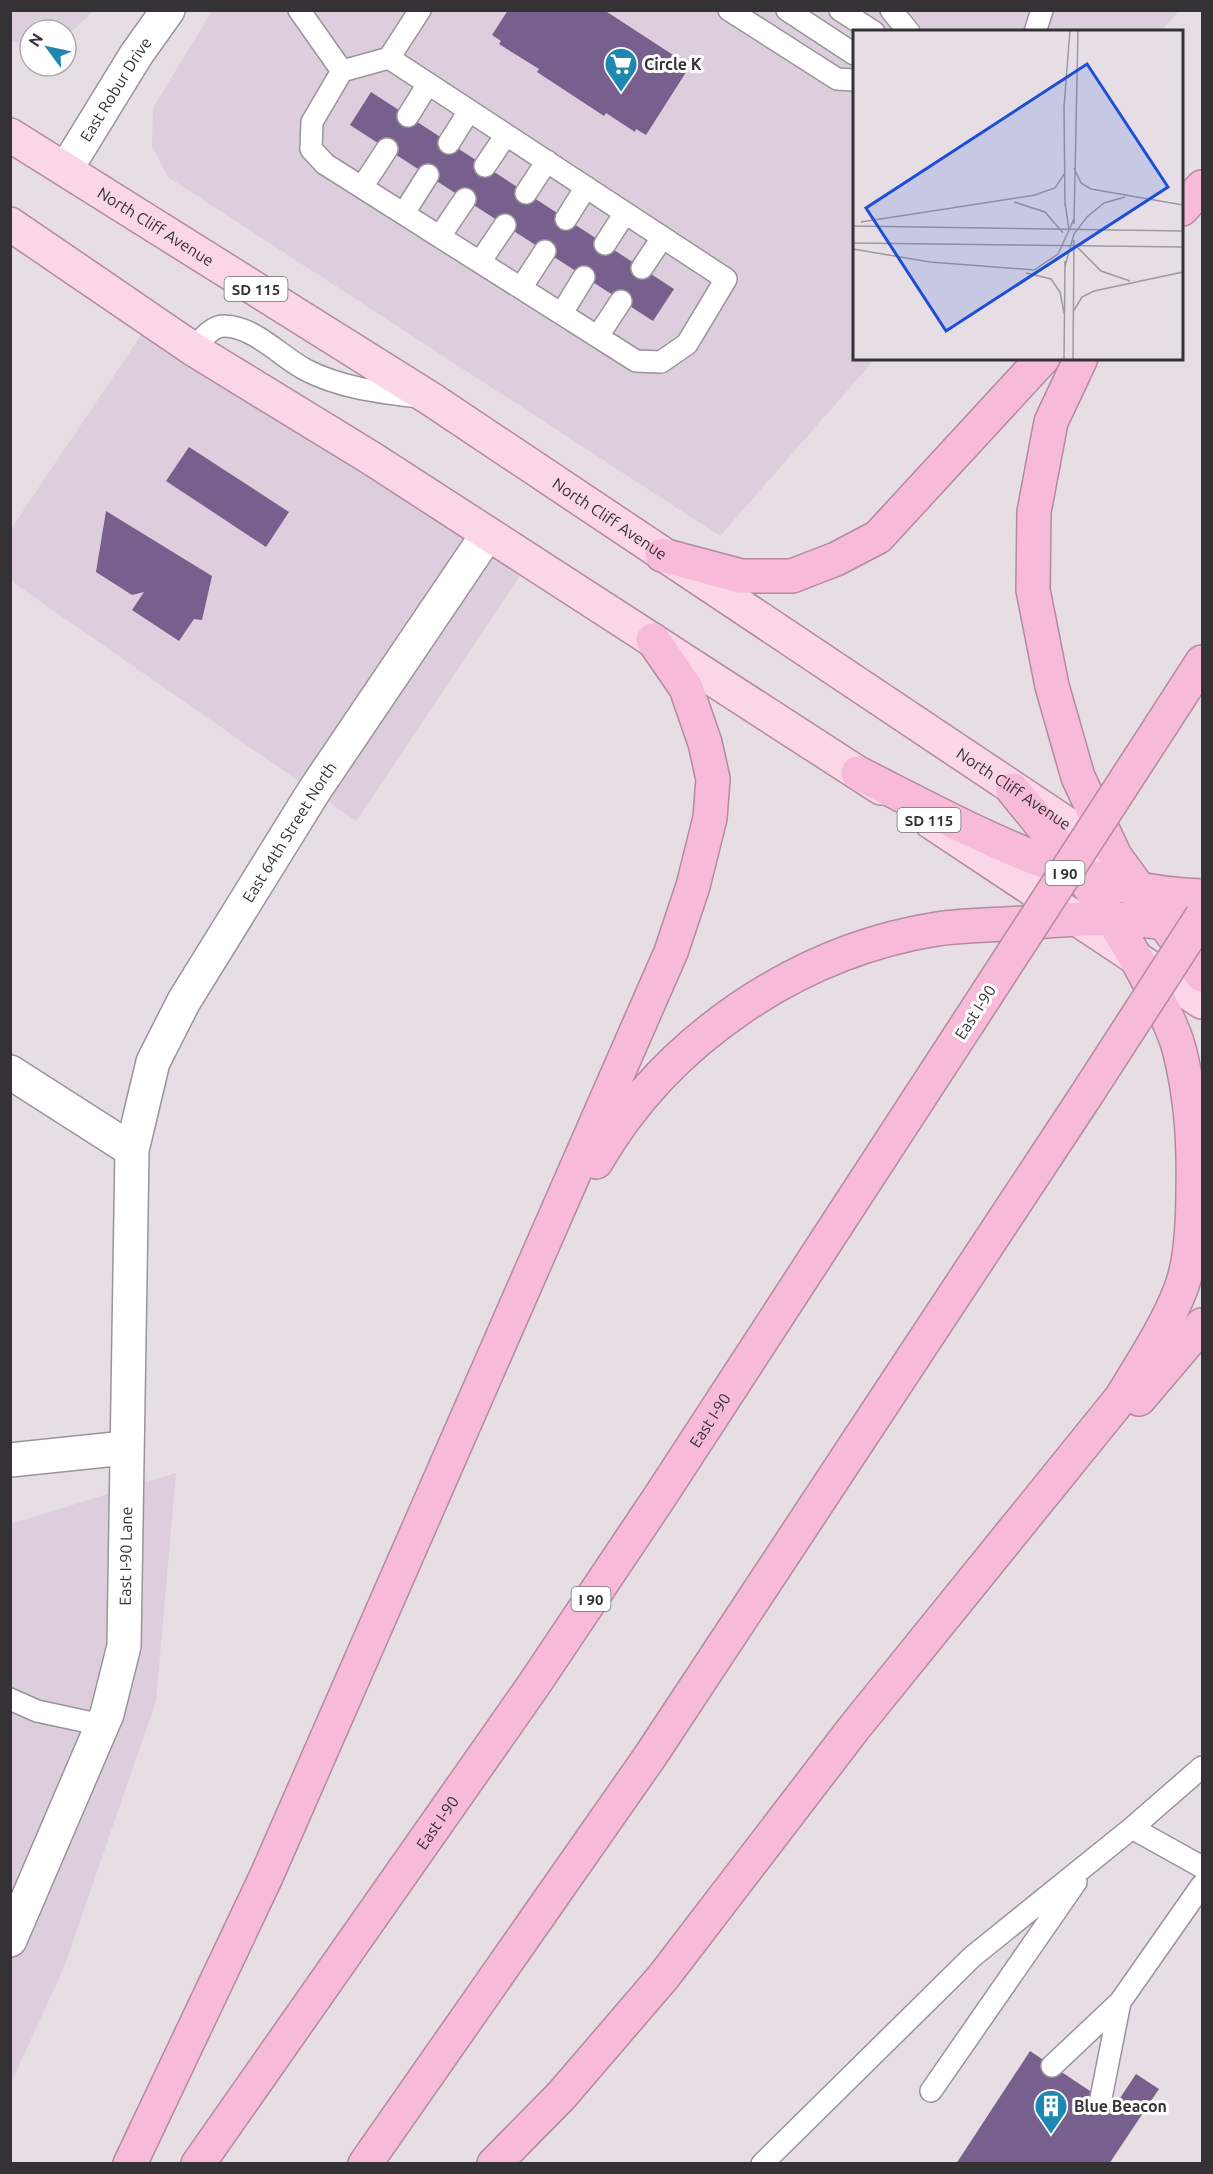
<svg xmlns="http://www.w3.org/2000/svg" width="1213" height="2174" font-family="Ubuntu,sans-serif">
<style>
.built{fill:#dccedc}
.building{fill:#77608d}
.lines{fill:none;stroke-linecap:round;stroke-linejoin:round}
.service-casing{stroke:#9b939b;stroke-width:24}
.minor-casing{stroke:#9b939b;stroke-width:36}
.primary-casing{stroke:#b38aa0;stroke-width:36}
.motorway-casing{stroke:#b38aa0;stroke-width:36}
.service{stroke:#fff;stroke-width:21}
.minor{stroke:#fff;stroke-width:33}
.primary{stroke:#fad6e8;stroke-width:33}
.motorway{stroke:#f7bad9;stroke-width:33}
.motorway-bridge-casing{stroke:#b38aa0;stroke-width:36;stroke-linecap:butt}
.motorway-bridge{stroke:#f7bad9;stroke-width:33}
.labels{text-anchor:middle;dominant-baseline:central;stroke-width:6;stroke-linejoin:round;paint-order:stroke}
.shield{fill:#fff;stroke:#727072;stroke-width:1.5}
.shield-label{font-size:15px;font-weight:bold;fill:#353235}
.poi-label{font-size:16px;font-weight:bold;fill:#353235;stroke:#fff;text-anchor:start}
.street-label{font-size:16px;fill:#353235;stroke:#fff}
.inset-road{fill:none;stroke:#9f999f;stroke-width:1.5}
.view{fill:#1d4ed8;fill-opacity:0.15;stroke:#1d4ed8;stroke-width:3}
.inset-edge{fill:none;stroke:#353235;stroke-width:3}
</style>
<rect width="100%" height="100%" fill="#e6dde5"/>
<path class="built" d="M11,10H94V11L70,33L66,34V30H30V42L21,43L11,41Z
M212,11H1179L1161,31L854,32V358L875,359L720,536L168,177L152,146L153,108Z
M156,313L524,570L356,821L11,581V529Z
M176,1473L156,1701L64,1967L11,2083V1524Z"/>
<path class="building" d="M508,10H604L690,66L646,135L636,129L635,132L606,113L604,116L537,72L539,69L499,44L501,41L492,35Z
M371,92L674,289L653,321L350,125Z
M189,447L289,512L266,547L166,481Z
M106,511L212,576L202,620L194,619L179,641L132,610L144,592L132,595L96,572Z
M1030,2051L1114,2107L1136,2074L1159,2089L1109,2164H956Z"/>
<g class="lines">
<g class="service-casing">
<path id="service" d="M299,10L342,71L312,122L311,149L325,164L636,361L661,362L687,344L726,279L389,58L420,10
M729,10L837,79L854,80
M787,10L854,54
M840,10L874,32
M891,10L909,32
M1035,32L1042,10
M342,71L389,58
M408,116L428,84
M449,143L469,111
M485,166L506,135
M362,187L387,149
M526,193L547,161
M404,213L428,175
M566,219L586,187
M440,236L465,199
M605,244L625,213
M480,262L505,225
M642,268L662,238
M521,288L545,251
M562,313L584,277
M598,336L621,301
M193,349C201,340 212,325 225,326C255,327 281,357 306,370C341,388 379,392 418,397
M10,1699L37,1711L102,1725
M1202,1767L1132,1828L1202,1867
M1052,2066L1120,2002L1202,1885
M931,2091L1076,1882
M1101,2098L1120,2002
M762,2164L972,1957L1132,1828"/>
</g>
<g class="minor-casing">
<g id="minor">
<path id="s1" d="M66,169L136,55L168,10"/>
<path d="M10,1072L132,1150"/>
<path d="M10,1460L125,1448"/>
<path id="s2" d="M10,1940L107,1714L124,1646L132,1150L153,1062L184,1001L314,791L487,535"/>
</g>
</g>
<g class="primary-casing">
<g id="primary">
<path id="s3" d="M10,135L431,399L1112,854"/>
<path d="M10,224L193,349L371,458L881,788"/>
<path d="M931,822L1202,1002"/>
</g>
</g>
<g class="motorway-casing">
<g id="motorway">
<path d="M1182,209L1202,187"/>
<path d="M1081,358L1051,422L1034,512L1033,590L1052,686L1078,777L1115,856L1202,975"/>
<path d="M662,555L741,576H792L836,559L878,537L1043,358"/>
<path d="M1162,724L1202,662"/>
<path d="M858,773C965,827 1080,893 1202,896"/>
<path d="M596,1162C666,1040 798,951 937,929C965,925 995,925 1023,923C1069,919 1117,916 1164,923C1177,925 1190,931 1202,935"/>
<path d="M1139,1399L1202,1325"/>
<path d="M130,2164L266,1877L671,952L693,886L710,818L713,779L705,743L686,688L653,640"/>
<path id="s4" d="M198,2164L533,1686L661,1495L968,1023"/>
<path d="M365,2164L651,1755L1085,1097"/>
<path d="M494,2164L561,2096L664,1976L854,1728L1121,1398C1142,1363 1165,1329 1180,1291C1192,1262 1193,1219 1193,1188C1194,1145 1191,1098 1181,1057C1176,1033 1164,1011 1153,990C1116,916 1065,853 1013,790"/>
</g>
</g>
<use href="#service" class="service"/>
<use href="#minor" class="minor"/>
<use href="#primary" class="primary"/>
<use href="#motorway" class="motorway"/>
<g class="motorway-bridge-casing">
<path id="motorway-bridge" d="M968,1023L1162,724
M1085,1097L1202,916"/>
</g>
<use href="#motorway-bridge" class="motorway-bridge"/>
</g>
<defs>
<g id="supermarket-pin" transform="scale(1.725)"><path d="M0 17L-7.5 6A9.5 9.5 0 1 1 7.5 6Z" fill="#1f88b0" stroke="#fff"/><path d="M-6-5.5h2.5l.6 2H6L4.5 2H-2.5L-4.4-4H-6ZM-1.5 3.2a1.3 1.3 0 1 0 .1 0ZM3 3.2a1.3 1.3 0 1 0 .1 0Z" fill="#fff"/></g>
<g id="building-pin" transform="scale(1.725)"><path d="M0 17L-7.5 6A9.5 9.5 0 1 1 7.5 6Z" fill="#1f88b0" stroke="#fff"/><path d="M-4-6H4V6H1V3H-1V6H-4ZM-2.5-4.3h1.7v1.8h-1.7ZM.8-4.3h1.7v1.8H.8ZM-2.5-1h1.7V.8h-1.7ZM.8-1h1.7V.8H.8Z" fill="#fff"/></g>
</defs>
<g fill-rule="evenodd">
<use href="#supermarket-pin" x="621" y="64"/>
<use href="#building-pin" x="1051" y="2106"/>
</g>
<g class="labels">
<g class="shield">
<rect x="224.5" y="277" width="63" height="24" rx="4.5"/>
<rect x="897.5" y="808" width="63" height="24" rx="4.5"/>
<rect x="1045.5" y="861" width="39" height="24" rx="4.5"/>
<rect x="571.5" y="1587" width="39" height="24" rx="4.5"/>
</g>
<g class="shield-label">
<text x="256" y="289">SD 115</text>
<text x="929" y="820">SD 115</text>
<text x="1065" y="873">I 90</text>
<text x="591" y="1599">I 90</text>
</g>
<g class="poi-label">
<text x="644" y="64">Circle K</text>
<text x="1074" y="2106">Blue Beacon</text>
</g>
<g class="street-label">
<text stroke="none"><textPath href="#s1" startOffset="94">East Robur Drive</textPath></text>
<text stroke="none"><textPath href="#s3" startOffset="172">North Cliff Avenue</textPath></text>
<text stroke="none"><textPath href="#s3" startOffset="712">North Cliff Avenue</textPath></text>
<text stroke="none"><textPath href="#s3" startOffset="1198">North Cliff Avenue</textPath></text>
<text stroke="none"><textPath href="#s2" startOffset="1170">East 64th Street North</textPath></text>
<text transform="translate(975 1012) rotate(-57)">East I-90</text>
<text stroke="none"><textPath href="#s4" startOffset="903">East I-90</textPath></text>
<text stroke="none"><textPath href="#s2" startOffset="406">East I-90 Lane</textPath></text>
<text stroke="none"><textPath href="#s4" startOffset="417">East I-90</textPath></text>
</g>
</g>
<g transform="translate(853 30)">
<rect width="330" height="330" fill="#e6dde5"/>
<path class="inset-road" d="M221,138L228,153L238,159L330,175M161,172L192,182L210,203M212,172L216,200M212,176L211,77L217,0M8,192L182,165L202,158L212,143M221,194L225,0M0,196L330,201M0,213L330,217M222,215L248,241L277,251M0,219L77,232L181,240L205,224L221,189M212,236L221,204L234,187L251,173L272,167M173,243L198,249L207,262L211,283M220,282L229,267L241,261L330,242M211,330L212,231M220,330L221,210"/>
<path class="view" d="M234,34L315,157L93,301L13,178Z"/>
<rect width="330" height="330" class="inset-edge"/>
</g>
<rect width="1213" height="2174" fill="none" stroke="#353235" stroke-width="24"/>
<g transform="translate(48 48) rotate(303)"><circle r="28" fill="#ffffff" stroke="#aeadae" stroke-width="1.5"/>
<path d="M0-4.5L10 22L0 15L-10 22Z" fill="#1f88b0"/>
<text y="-9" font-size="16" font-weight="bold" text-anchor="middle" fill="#353235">N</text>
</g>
</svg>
